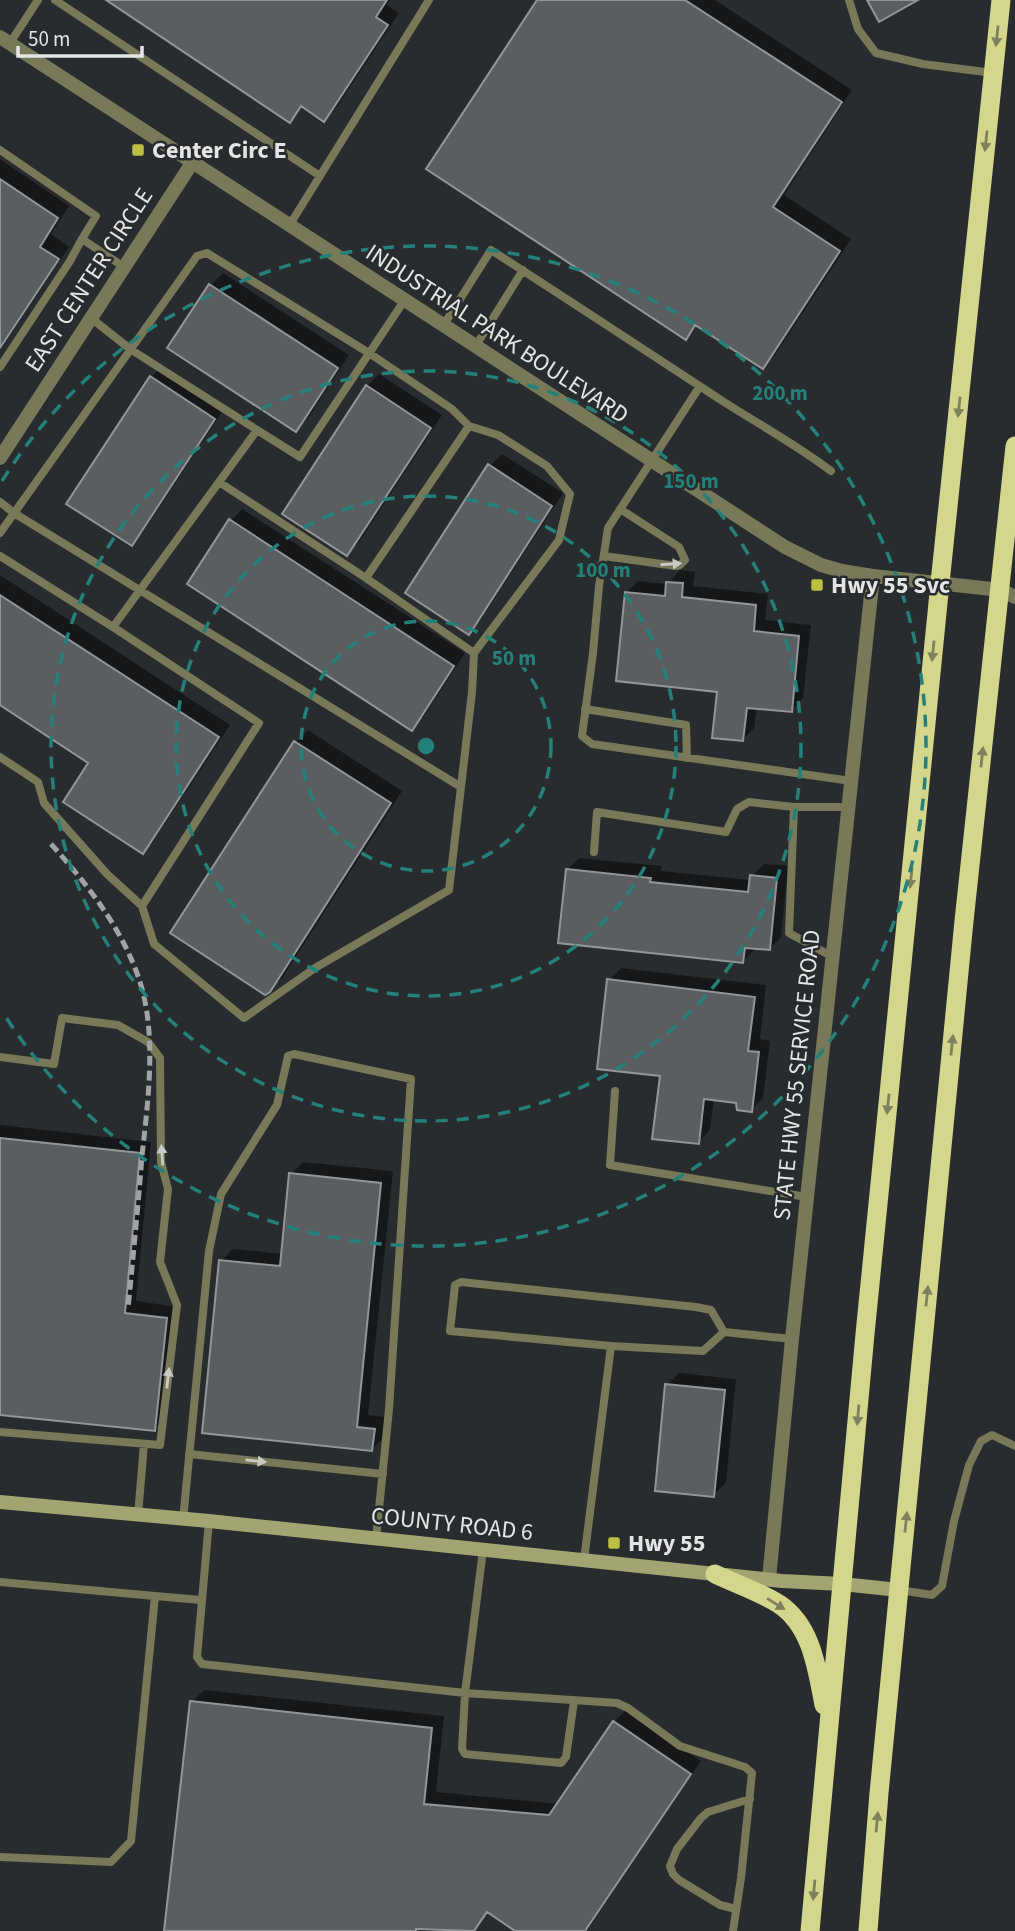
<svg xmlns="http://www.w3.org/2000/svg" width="1015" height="1931" font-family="'Source Sans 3',sans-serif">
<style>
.shadow{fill:#0007}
.building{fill:#5a5e61;stroke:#929699;stroke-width:2}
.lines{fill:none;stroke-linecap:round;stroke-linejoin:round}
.service{stroke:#777959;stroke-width:8}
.minor{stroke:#777959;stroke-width:14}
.tertiary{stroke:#777959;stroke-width:14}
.secondary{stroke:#a2a571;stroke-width:14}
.trunk{stroke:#d3d68b;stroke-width:19}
.rail{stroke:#a1a3a5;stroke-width:5;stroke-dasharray:10 5;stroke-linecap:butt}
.oneway{fill:#7e815c}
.oneway2{fill:#c8cac3}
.ring{fill:none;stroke:#24817a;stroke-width:3.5;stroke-dasharray:12 9}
.poi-dot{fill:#bcbf44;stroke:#292c2e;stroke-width:2.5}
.labels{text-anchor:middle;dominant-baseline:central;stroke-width:5;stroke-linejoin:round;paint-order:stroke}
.poi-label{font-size:24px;font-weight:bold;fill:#e3e5e6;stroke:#292c2e;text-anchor:start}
.street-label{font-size:24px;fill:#e3e5e6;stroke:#292c2e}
.centre{fill:#24817a;stroke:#292c2e;stroke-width:3.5}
.ring-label{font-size:21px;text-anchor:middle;font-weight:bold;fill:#24817a;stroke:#292c2e;stroke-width:5;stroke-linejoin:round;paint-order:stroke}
</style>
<rect width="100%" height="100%" fill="#292c2e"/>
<path class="shadow" d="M121,0H390L387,5L399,13L336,108L324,120L303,106L289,120Z
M539,0H715L852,90L784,195L851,239L775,355L763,367L698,325L685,337Z
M0,159L69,206L51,234L69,247L0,351Z
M223,273L349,355L308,418L296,430L170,347L211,285Z
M163,365L226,406L143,532L131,544L151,377Z
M379,374L442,415L359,542L347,554L367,386Z
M502,454L563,493L480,621L468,632L490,466Z
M242,509L465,653L424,716L412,728L231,521Z
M680,570L695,572L693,586L768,594L765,620L811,625L803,698L791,710L757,707L754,728L742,740L719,690L626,593L638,581L668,584Z
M0,575L230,725L154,840L142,852L91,762L0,703Z
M308,730L402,791L282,978L269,990L172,933L296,742Z
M579,858L662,866L661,871L751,880L752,876L764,864L788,866L781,937L769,949H755L743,961L567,870Z
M621,968L766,985L760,1039L770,1041L763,1098L751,1110L737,1101L714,1098L710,1130L698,1142L609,980Z
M0,1125L151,1142L136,1301L178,1307L166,1417L154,1429L0,1413Z
M303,1162L393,1171L368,1415L386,1417L384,1437L372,1449L221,1261L233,1249L283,1254L291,1174Z
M679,1373L736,1379L726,1483L713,1495L667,1385Z
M204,1690L444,1716L436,1792L559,1804L614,1722L626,1710L701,1761L587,1931H518L489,1911L472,1931L426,1928V1931H166L192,1702Z"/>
<path class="building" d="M106,0H387L376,17L388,25L324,122L301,106L290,123Z
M537,0H685L842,102L773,207L840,251L763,369L695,325L686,340L426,169Z
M867,0H918L879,22Z
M0,179L58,218L40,247L59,259L0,348Z
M209,284L338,368L296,432L167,348Z
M150,376L215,419L132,546L66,504Z
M366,385L431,428L347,556L282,514Z
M488,464L552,506L469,635L405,593Z
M229,519L454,666L412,731L187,584Z
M666,582L683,583L682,597L756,605L754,631L799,636L792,712L747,708L743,741L712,738L717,692L616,681L625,592L665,596Z
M0,595L219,737L143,854L63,802L88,763L0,705Z
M294,741L391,803L270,992L265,995L170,933Z
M566,869L651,878L650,882L748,892L750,875L777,878L770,950L745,948L743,963L558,943Z
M607,979L755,997L748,1051L759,1052L752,1112L737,1110L736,1103L704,1099L699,1144L652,1139L660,1076L597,1069Z
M0,1138L140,1153L125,1313L167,1318L155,1431L0,1415Z
M289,1173L381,1183L357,1427L375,1429L372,1451L202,1433L219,1260L280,1266Z
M665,1384L725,1390L714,1497L655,1491Z
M190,1701L432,1728L424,1804L549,1815L613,1721L691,1774L585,1931H515L487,1912L474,1931L416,1929V1931H164Z"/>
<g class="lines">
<path class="service" d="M55,0L320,176
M849,0L858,29L876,53L923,64L993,73
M10,43L38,0
M0,150L96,216L82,239L124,267
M289,226L429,0
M91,318L130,349L257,430
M443,326L491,250C569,300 646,351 724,402C760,425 797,445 831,471
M475,347L523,270
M0,367L70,261L82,239
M700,386L608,528L599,586L593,653L582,736L592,744L851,781
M219,482L366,578L474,653L472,692L461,787
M0,502L14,513L461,787L449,890L315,968L244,1018L154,944L142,906
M0,533L197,256L207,253L369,353L452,409L469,426
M0,556L113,627L259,723L142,906L107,874L44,803L38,782L0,757
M604,556L676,566L680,565L685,560L679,547L620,509
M366,578L469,426L498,435L547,466L570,494L559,540L474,653
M113,627L257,430L300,457L404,301
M585,709L686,725L687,758
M594,852L597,812L726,832L737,809L749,802L794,807
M833,957L789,933L794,807H848
M0,1057L54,1064L62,1018L118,1025L148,1042L160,1058L161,1162L168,1189L160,1262L177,1305L160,1445L0,1432
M615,1091L610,1165L807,1197
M611,1346L450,1331L455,1285L461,1282L696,1307L711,1310L724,1332
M189,1454L383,1474
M138,1515L144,1444
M183,1520L209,1251L221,1194L277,1105L288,1056L294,1054L411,1079L389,1409L376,1539
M209,1521L197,1657L202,1664L465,1693L462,1749L465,1754L561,1763L566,1757L574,1701
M483,1550L465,1693L617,1703L628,1708L680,1746L745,1767L752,1773L741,1878L733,1931
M584,1560L611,1346L703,1351L724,1332L792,1339
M0,1582L155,1596
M899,1590L932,1595L942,1586L954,1521L969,1465L981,1441L992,1435L1015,1446
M0,1857L111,1862L131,1841L155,1596L201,1600
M736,1909L720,1905L679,1880L673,1874L670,1866L677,1849L701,1818L708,1812L750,1799"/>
<path class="minor" d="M0,458L192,163
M769,1579L792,1339L873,576"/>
<path class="tertiary" d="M0,37L785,547L821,565L842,571L873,576L1001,590L1015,597"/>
<path class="secondary" d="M0,1502L209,1521L782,1581L842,1584L899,1590"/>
<path class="trunk" d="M715,1574C736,1584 760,1592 779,1604C812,1626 817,1669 824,1705
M810,1931L865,1334L940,583L1001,0
M868,1931L879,1793L964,921L1015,446"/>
<path class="rail" d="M51,844C87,884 123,929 140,982C157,1036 148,1100 142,1156C138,1207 133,1258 128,1309"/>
</g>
<defs><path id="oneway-solid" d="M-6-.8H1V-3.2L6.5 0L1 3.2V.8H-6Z" transform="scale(1.75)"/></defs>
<g class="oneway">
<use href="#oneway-solid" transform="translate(997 36) rotate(96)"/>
<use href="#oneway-solid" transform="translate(986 141) rotate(96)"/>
<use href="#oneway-solid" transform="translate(959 407) rotate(96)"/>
<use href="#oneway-solid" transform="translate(933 651) rotate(96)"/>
<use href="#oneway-solid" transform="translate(982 757) rotate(-84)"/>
<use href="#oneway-solid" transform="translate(911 878) rotate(96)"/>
<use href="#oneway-solid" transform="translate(952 1045) rotate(-84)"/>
<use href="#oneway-solid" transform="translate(888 1104) rotate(96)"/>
<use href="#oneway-solid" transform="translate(927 1296) rotate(-84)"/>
<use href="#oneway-solid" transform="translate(858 1415) rotate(95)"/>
<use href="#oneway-solid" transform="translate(906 1522) rotate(-84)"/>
<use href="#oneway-solid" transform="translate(776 1604) rotate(32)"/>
<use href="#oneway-solid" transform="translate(877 1822) rotate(-85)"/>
<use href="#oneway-solid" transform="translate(814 1890) rotate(95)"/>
</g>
<g class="oneway2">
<use href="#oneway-solid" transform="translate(671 564) rotate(-4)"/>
<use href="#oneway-solid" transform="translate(162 1155) rotate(-94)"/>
<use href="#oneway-solid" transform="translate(168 1378) rotate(-83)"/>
<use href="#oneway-solid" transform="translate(256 1461) rotate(6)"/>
</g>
<g class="ring">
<circle cx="426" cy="746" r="125"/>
<circle cx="426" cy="746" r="250"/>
<circle cx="426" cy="746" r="375"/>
<path d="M2 481A500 500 0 1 1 2 1011"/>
</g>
<g class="poi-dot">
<rect x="131" y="143" width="14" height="14" rx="3.5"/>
<rect x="810" y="578" width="14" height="14" rx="3.5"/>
<rect x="607" y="1536" width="14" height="14" rx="3.5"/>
</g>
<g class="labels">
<g class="poi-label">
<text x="152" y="150">Center Circ E</text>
<text x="831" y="585">Hwy 55 Svc</text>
<text x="628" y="1543">Hwy 55</text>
</g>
<g class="street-label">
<text transform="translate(89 280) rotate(-57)">EAST CENTER CIRCLE</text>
<text transform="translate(497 334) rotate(33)">INDUSTRIAL PARK BOULEVARD</text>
<text transform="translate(797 1075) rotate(-84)">STATE HWY 55 SERVICE ROAD</text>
<text transform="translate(452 1524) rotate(6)">COUNTY ROAD 6</text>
</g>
</g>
<circle cx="426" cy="746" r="10" class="centre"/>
<g class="ring-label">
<text x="780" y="400">200 m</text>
<text x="691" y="488">150 m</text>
<text x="603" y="577">100 m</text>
<text x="514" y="665">50 m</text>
</g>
<path d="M18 46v10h124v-10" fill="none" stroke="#e3e5e6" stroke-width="3.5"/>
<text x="28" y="46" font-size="21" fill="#e3e5e6" stroke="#292c2e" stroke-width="5" paint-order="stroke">50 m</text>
</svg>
